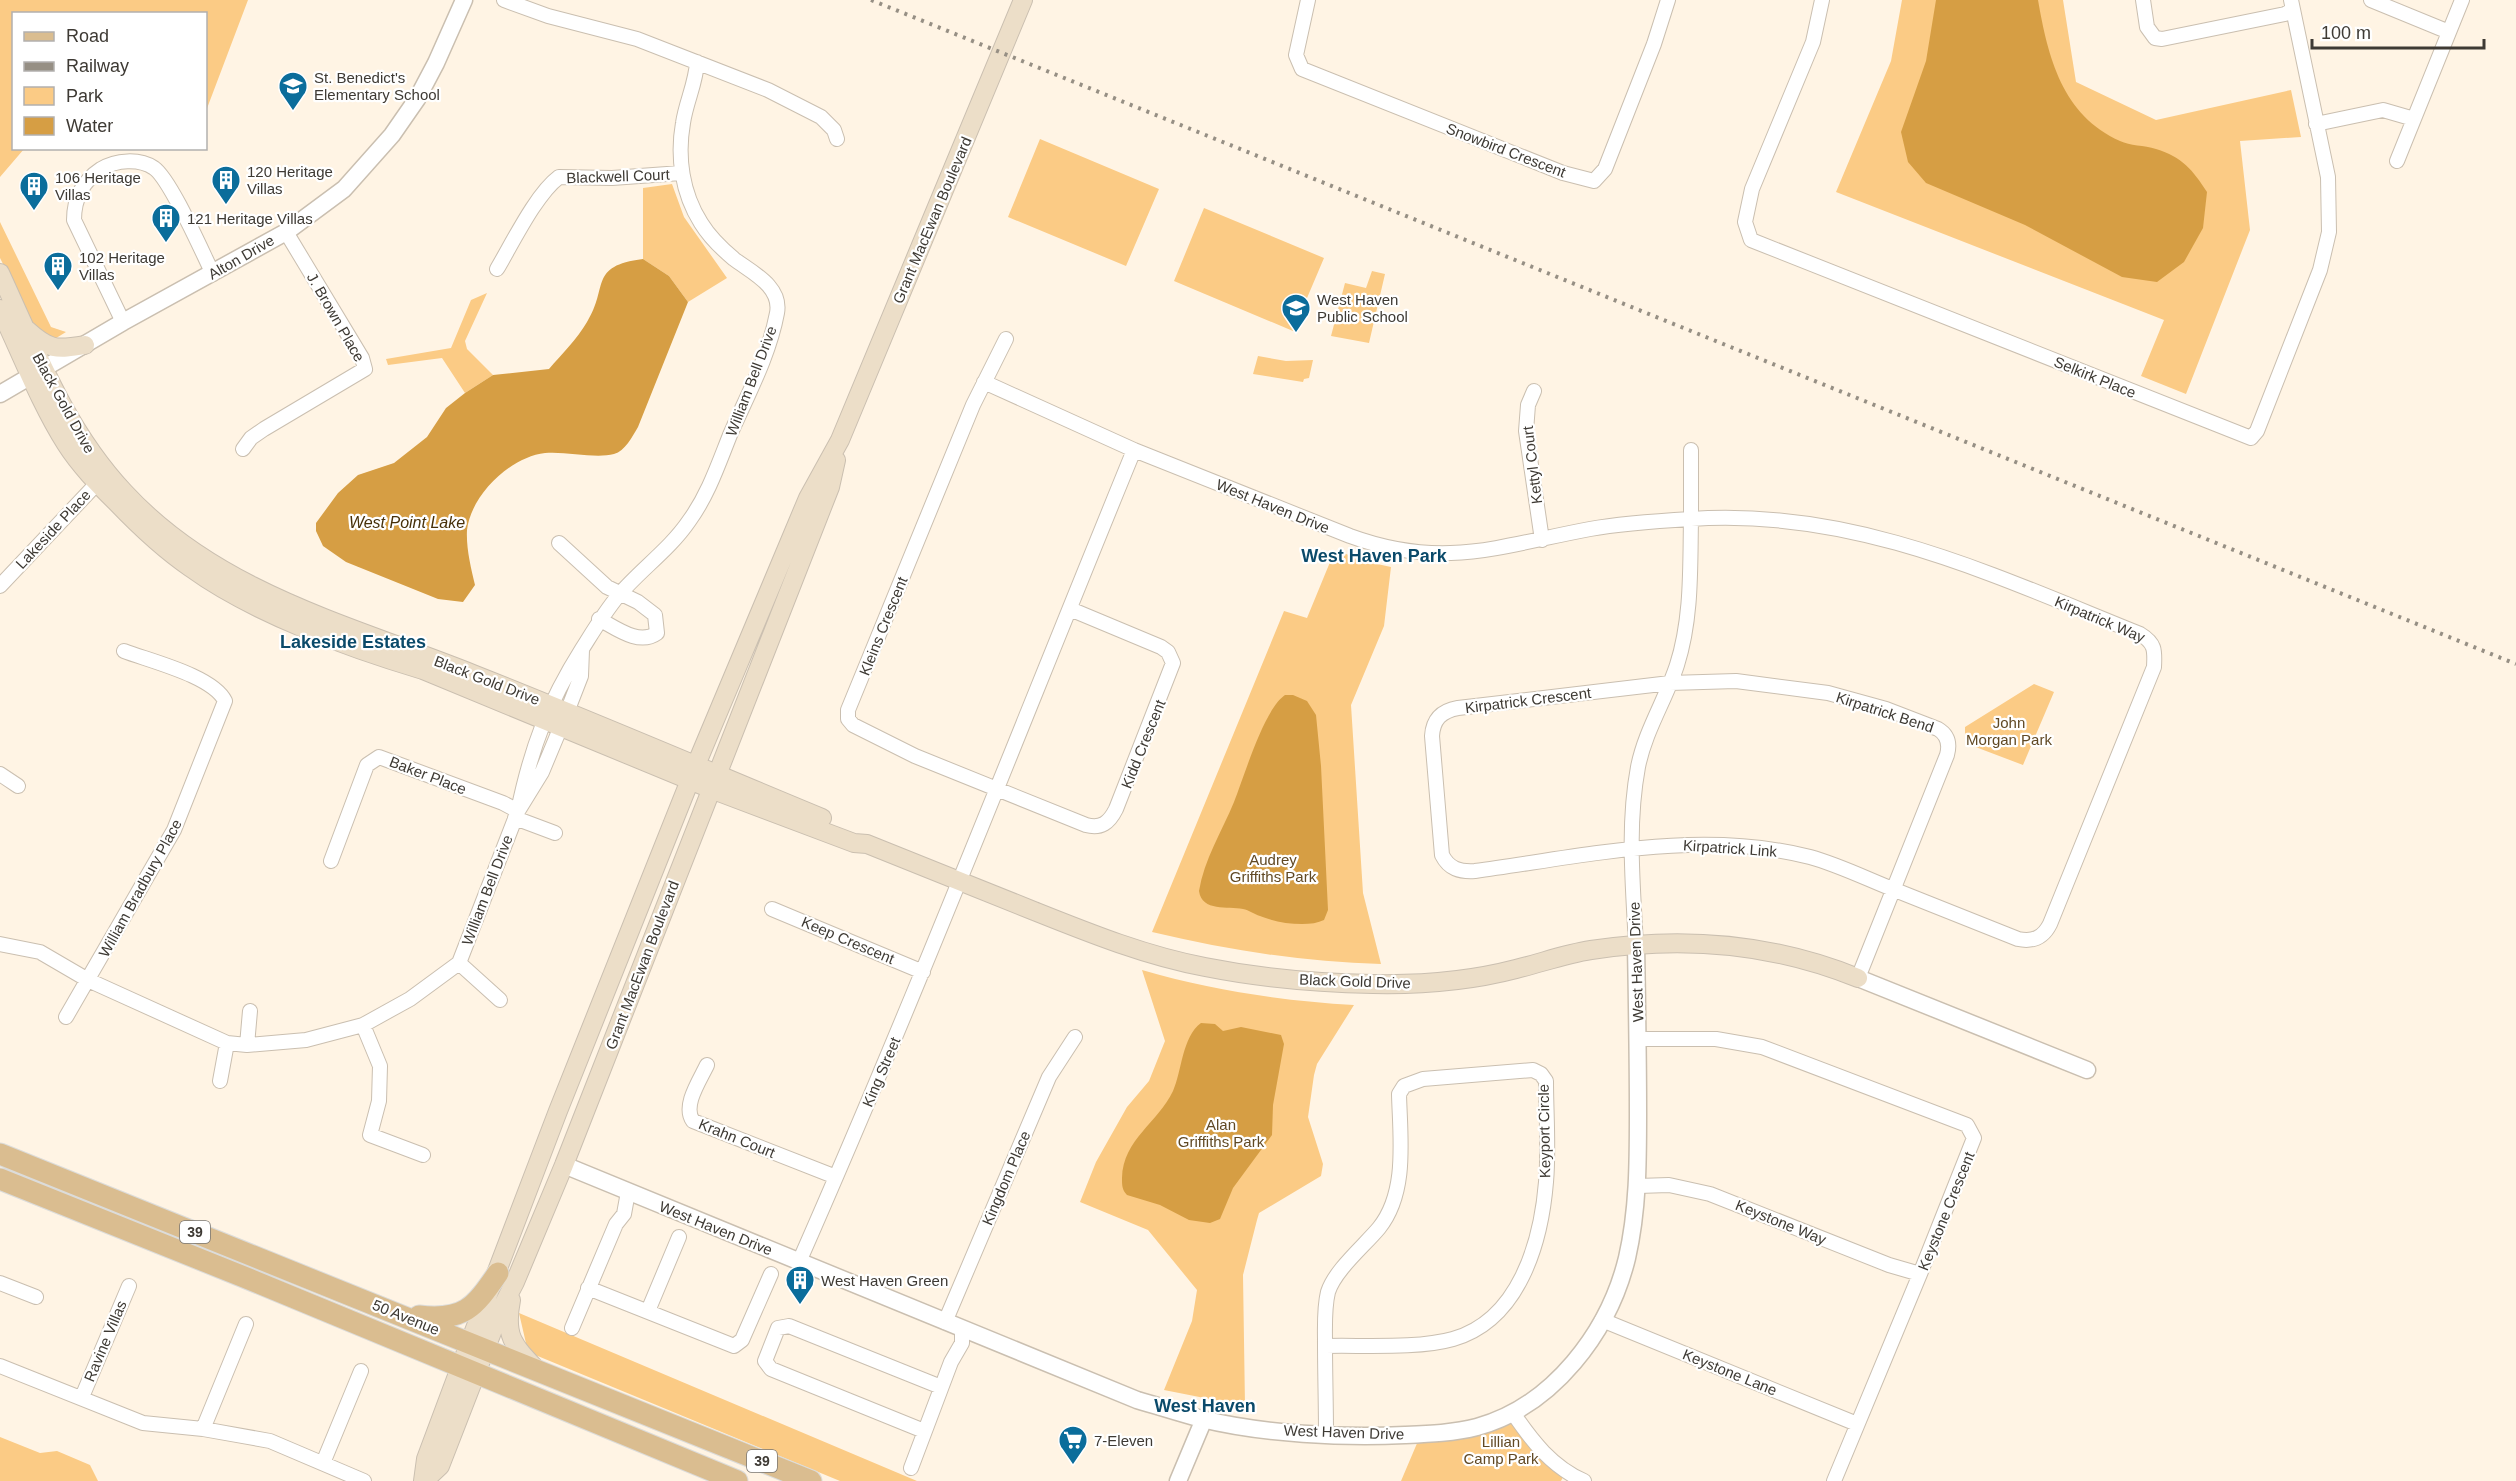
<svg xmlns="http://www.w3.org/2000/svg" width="2516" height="1481" font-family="Arial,sans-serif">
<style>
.green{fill:#fbcb85}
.water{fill:#d69e44}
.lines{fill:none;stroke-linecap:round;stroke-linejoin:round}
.minor-casing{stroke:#cabfb0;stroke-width:16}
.tertiary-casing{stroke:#cabfb0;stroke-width:19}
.secondary-casing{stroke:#cabfb0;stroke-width:20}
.primary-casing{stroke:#dcdcda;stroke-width:23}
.minor{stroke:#fff;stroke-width:14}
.tertiary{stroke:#fff;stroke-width:16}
.secondary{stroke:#ecdec8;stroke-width:18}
.primary{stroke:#dabd90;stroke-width:21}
.rail{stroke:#968f84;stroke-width:4;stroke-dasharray:3 6;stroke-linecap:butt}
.labels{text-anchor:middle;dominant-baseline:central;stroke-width:4.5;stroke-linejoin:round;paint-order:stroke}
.shield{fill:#fff;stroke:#787571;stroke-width:1.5}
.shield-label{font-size:14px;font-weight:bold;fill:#3e3a34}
.poi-label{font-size:15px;fill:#3e3a34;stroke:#fff;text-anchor:start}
.street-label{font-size:15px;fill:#3e3a34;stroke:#fff}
.park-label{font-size:15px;fill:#614924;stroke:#fff}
.water-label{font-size:16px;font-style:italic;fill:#473009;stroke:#fff}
.quarter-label{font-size:18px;font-weight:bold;fill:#0b4a6a;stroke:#fff}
</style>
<rect width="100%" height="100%" fill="#fff4e4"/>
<path class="green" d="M0,0H248L206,111V14H14V148L24,149L0,177Z
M1902,0H2063L2076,82L2156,120L2291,90L2301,137L2240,141L2250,230L2186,394L2141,376L2164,320L1836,192L1891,61Z
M1040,139L1159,189L1126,266L1008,217Z
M672,184L684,217L727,278L688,302L669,276L643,259V188Z
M1204,208L1324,258L1293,331L1174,281Z
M0,222L51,327L66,332L53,340L36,330L0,258Z
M1372,271L1385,274L1369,343L1331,336L1345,283L1366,288Z
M487,293L465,341L467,349L493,375L465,393L442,358L388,365L386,359L451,348L471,300Z
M1258,356L1286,361L1313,360L1309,378L1304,379L1303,382L1253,374Z
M1335,550L1368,562L1391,567L1384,626L1351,705L1363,893L1381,964C1303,962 1228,950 1152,932L1284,611L1307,618Z
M2034,684L2054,692L2023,765L1965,743V727Z
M1142,970C1211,990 1282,1001 1354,1005L1317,1064L1314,1075L1308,1117L1323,1164L1321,1176L1259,1213L1257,1220L1243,1275L1245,1406L1164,1390L1192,1321L1197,1290L1148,1230L1080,1202L1096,1162L1127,1107L1149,1081L1165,1041Z
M519,1313L917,1481H840L528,1352Z
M1513,1413L1566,1471L1561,1481H1401L1421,1434Z
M0,1437L40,1453L57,1451L90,1465L98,1481H0Z"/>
<path class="water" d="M1936,0H2038C2048,57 2062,115 2120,141C2130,146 2144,145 2156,149C2182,157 2193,170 2207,192L2203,228L2184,262L2157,282L2122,277L2025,225L1926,183L1908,162L1901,132L1926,61Z
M643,259L669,276L688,302L638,427C632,437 625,451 614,454C595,459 566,451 545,453C510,457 471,495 467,530C466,548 471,568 475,585L463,602L438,599L346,562L323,546L316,531V523L338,493L358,475L394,463L427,437L446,408L465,393L493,375L549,369C562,354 577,339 587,322C609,287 588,266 643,259Z
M1285,695H1293L1307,701L1316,715L1321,766L1328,910L1324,920C1308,928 1277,923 1260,916C1254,914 1249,910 1243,909C1228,906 1202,912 1199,891C1204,860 1222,831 1234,802C1244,777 1264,709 1285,695Z
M1201,1023L1215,1024L1223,1031L1241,1027L1281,1035L1284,1044L1273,1105L1272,1135L1233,1188L1220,1219L1210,1223L1189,1220L1160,1205L1127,1195C1122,1190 1122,1185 1122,1178C1123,1139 1158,1123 1173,1091C1182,1071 1182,1037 1201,1023Z"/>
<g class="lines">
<g class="minor-casing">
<path id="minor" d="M504,0L548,16L637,39L768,90L821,117L834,130L837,139
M1308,0L1296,55L1302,69L1563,173L1594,181L1605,169L1654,44L1668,0
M1822,0L1813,42L1752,189L1745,222L1751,240L2251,438L2257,431L2320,270L2329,232L2328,177L2291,0
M2143,0L2147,27L2155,38L2162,39L2285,14L2292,10
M2371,0L2449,32
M2316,124L2383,110L2414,119
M2397,161L2462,0
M497,269C512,244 536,194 559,177L612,178L681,173
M123,322L74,220C74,198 83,181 101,169C116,160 139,158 154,168C171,180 202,252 213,274
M1006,339L973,405L848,710V719L853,725L915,756L1086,825C1101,829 1109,823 1116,809L1173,663L1168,652L1161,647L1070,609
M984,382L1134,450
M1534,391L1528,405L1526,431L1542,540
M243,449L251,438L264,429L365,369L362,358L286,232
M1691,450V519C1854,508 1993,575 2140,634C2155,643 2155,650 2154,667L2050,924C2043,938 2033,942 2018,939C1977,923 1936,906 1895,890C1867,879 1839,865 1810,857C1700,829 1585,856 1475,871C1460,872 1449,869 1442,855L1432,736C1433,720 1441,711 1458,708L1670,683L1736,681L1828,693L1886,709L1938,729C1948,735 1950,744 1947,755L1858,978
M559,543L607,587L638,602L655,615L657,633C639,646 616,628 599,619
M0,586L103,477
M0,774L18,786
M518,811C531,748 548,703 582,649C594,630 604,613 618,596C640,570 670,549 689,521C708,495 718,465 730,435C747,396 769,356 777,313C782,286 751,272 734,259C722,249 709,236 701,223C682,193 677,157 683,123C686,102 696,83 697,62
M515,818L555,833
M331,861L367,765L379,757L503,803L518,811
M772,909L923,972
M0,944L40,952L88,980L227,1043L247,1045L306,1040L363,1025L410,999L459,963L518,811L542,772L567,712L581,676L582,650
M459,963L500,1000
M66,1017L174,830L225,701C213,676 150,661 124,651
M363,1025L380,1066L379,1101L370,1135L423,1155
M1638,1039H1716L1762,1047L1967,1125L1974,1138L1920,1274L1834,1481
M247,1045L250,1011
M707,1065C700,1080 682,1106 693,1121L836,1177
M220,1081L227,1043
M1638,1186L1669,1185L1710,1194L1889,1265L1920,1274
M799,1262C917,994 1023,721 1134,450L1350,536C1443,570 1499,546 1590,529C1623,523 1657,521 1691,519C1690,568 1692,618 1677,665C1666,699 1645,731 1638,767C1627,826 1633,886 1636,945
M0,1283L36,1297
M588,1288L734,1346L742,1340L771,1274
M648,1311L679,1237
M1602,1320L1857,1424
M945,1322L1049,1077L1075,1037
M572,1328L616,1224L624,1214L628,1192
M1325,1346C1362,1345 1418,1349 1453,1339C1519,1320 1541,1243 1546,1182C1549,1149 1546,1114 1546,1081L1541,1074L1533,1070L1423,1079L1404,1086L1399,1094C1400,1137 1408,1192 1379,1228C1364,1246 1335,1270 1328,1292C1324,1308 1325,1326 1325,1343C1325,1373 1326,1404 1326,1434
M0,1366L143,1423L203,1429L270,1441L364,1481
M82,1397L129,1286
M1513,1413C1532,1441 1552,1467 1584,1481
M203,1429L246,1324
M924,1431L771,1369L765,1361L778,1328L789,1326L941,1387
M323,1463L361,1371
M911,1468L951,1362L962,1343V1329"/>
</g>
<g class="tertiary-casing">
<path id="tertiary" d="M0,394L123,322L286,232L344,189L392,135L417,99L436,63L464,0
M1858,978L2087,1070
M564,1165L1137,1400C1158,1406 1180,1413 1202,1419C1263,1434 1343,1438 1405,1435C1429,1434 1454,1433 1477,1427C1553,1406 1609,1332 1627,1258C1638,1210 1638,1162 1638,1113C1638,1057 1637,1001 1636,945
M1178,1481L1204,1419"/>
</g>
<g class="secondary-casing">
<path id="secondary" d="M0,273C36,351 65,429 124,492C217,593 350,625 473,674C590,720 706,770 822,818
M0,309C21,353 40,403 66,444C80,466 98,484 116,502C139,526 163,549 191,568C253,613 349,648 423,670L716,791L854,843L867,844C923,866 978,889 1034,911C1089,933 1146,956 1205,967C1260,978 1317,983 1373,984C1421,985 1470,981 1516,969C1541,963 1565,954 1591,950C1682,936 1772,943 1858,978
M27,330C49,350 56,350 85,345
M511,1300C504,1336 513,1345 537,1370
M423,1481L426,1459L460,1368L558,1111L696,765L808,498L840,440L1023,0
M424,1481L440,1466L501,1309L515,1282L564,1165L830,487L836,460"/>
</g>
<g class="primary-casing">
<path id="primary" d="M0,1154L811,1481
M0,1179L244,1277L737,1481
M419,1316C464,1321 474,1308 498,1273"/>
</g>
<use href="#minor" class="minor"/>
<use href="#tertiary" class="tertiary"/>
<use href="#secondary" class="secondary"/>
<use href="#primary" class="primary"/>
<path class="rail" d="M871,0L2516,664"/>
</g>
<defs>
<g id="school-pin" transform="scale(1.5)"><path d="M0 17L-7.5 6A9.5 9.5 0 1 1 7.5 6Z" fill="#0b6d9b" stroke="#fff"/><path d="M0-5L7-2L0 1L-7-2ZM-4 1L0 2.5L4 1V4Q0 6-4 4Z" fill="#fff"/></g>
<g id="building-pin" transform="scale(1.5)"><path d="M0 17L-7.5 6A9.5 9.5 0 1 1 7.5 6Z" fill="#0b6d9b" stroke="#fff"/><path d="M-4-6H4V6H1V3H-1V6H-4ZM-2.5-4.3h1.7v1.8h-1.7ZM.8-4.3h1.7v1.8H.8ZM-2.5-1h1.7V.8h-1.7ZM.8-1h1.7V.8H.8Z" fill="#fff"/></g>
<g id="supermarket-pin" transform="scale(1.5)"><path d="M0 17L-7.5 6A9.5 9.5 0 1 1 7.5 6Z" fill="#0b6d9b" stroke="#fff"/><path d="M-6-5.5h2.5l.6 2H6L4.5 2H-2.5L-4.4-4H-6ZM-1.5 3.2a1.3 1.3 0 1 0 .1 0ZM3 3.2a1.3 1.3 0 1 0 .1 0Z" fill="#fff"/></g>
</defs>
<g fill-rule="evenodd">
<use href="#school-pin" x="293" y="86"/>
<use href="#building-pin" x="226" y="180"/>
<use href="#building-pin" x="34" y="186"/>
<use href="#building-pin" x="166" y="218"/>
<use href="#building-pin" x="58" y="266"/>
<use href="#school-pin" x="1296" y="308"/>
<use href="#building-pin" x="800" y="1280"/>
<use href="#supermarket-pin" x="1073" y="1440"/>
</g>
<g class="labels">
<g class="shield">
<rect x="180" y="1221" width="30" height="22" rx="4.5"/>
<rect x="747" y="1450" width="30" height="22" rx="4.5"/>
</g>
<g class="shield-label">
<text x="195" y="1232">39</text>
<text x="762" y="1461">39</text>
</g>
<g class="poi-label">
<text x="314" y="77">St. Benedict's<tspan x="314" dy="17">Elementary School</tspan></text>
<text x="247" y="171">120 Heritage<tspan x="247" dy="17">Villas</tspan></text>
<text x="55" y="177">106 Heritage<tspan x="55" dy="17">Villas</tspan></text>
<text x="187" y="218">121 Heritage Villas</text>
<text x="79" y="257">102 Heritage<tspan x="79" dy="17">Villas</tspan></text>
<text x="1317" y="299">West Haven<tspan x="1317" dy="17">Public School</tspan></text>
<text x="821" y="1280">West Haven Green</text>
<text x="1094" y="1440">7-Eleven</text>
</g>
<g class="street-label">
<text transform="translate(1506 150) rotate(21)">Snowbird Crescent</text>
<text transform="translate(618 176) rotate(-2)">Blackwell Court</text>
<text transform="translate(932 220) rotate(-67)">Grant MacEwan Boulevard</text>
<text transform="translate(241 257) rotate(-30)">Alton Drive</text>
<text transform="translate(336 317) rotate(60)">J. Brown Place</text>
<text transform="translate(2095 377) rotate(22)">Selkirk Place</text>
<text transform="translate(751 381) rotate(-69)">William Bell Drive</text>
<text transform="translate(64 403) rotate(61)">Black Gold Drive</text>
<text transform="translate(1532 465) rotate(-97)">Kettyl Court</text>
<text transform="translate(1273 506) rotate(22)">West Haven Drive</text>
<text transform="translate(53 529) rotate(-47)">Lakeside Place</text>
<text transform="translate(2100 619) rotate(23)">Kirpatrick Way</text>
<text transform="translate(883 626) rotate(-68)">Kleins Crescent</text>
<text transform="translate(487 680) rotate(21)">Black Gold Drive</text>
<text transform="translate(1528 700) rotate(-7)">Kirpatrick Crescent</text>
<text transform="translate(1885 712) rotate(18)">Kirpatrick Bend</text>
<text transform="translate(1143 744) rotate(-68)">Kidd Crescent</text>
<text transform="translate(428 775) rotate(21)">Baker Place</text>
<text transform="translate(1730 848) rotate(4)">Kirpatrick Link</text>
<text transform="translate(140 888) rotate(-61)">William Bradbury Place</text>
<text transform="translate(487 890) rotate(-69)">William Bell Drive</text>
<text transform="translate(848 940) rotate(23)">Keep Crescent</text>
<text transform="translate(1636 962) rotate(-92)">West Haven Drive</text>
<text transform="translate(642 965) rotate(-69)">Grant MacEwan Boulevard</text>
<text transform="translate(1355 981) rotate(2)">Black Gold Drive</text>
<text transform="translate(881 1072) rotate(-67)">King Street</text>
<text transform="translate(1544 1131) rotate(-91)">Keyport Circle</text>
<text transform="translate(737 1138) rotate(22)">Krahn Court</text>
<text transform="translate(1006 1178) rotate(-67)">Kingdom Place</text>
<text transform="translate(1946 1211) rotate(-68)">Keystone Crescent</text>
<text transform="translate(1781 1222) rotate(22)">Keystone Way</text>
<text transform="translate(716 1228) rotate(22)">West Haven Drive</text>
<text transform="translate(406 1317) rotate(22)">50 Avenue</text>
<text transform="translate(105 1341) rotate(-67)">Ravine Villas</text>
<text transform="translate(1730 1372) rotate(22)">Keystone Lane</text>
<text transform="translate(1344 1432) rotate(2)">West Haven Drive</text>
</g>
<g class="park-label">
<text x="2009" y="722">John<tspan x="2009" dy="17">Morgan Park</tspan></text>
<text x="1273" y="859">Audrey<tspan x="1273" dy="17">Griffiths Park</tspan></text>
<text x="1221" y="1124">Alan<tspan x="1221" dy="17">Griffiths Park</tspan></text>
<text x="1501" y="1441">Lillian<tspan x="1501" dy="17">Camp Park</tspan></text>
</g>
<g class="water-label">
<text x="407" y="522">West Point Lake</text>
</g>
<g class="quarter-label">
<text x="1374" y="556">West Haven Park</text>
<text x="353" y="642">Lakeside Estates</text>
<text x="1205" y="1406">West Haven</text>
</g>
</g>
<rect x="12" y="12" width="195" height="138" fill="#ffffff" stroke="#b2b0ae" stroke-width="1.5"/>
<rect x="24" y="32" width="30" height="9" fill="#dabd90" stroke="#b2b0ae" stroke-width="1.5"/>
<text x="66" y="42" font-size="18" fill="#3e3a34">Road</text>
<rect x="24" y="62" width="30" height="9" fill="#968f84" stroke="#b2b0ae" stroke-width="1.5"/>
<text x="66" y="72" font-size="18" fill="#3e3a34">Railway</text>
<rect x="24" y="87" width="30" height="18" fill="#fbcb85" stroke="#b2b0ae" stroke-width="1.5"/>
<text x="66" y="102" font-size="18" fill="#3e3a34">Park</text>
<rect x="24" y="117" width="30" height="18" fill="#d69e44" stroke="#b2b0ae" stroke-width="1.5"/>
<text x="66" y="132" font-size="18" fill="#3e3a34">Water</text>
<path d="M2312 39v9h172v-9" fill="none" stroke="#3e3a34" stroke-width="3"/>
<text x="2321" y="39" font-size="18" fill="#3e3a34" stroke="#ffffff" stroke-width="4.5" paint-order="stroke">100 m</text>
</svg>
